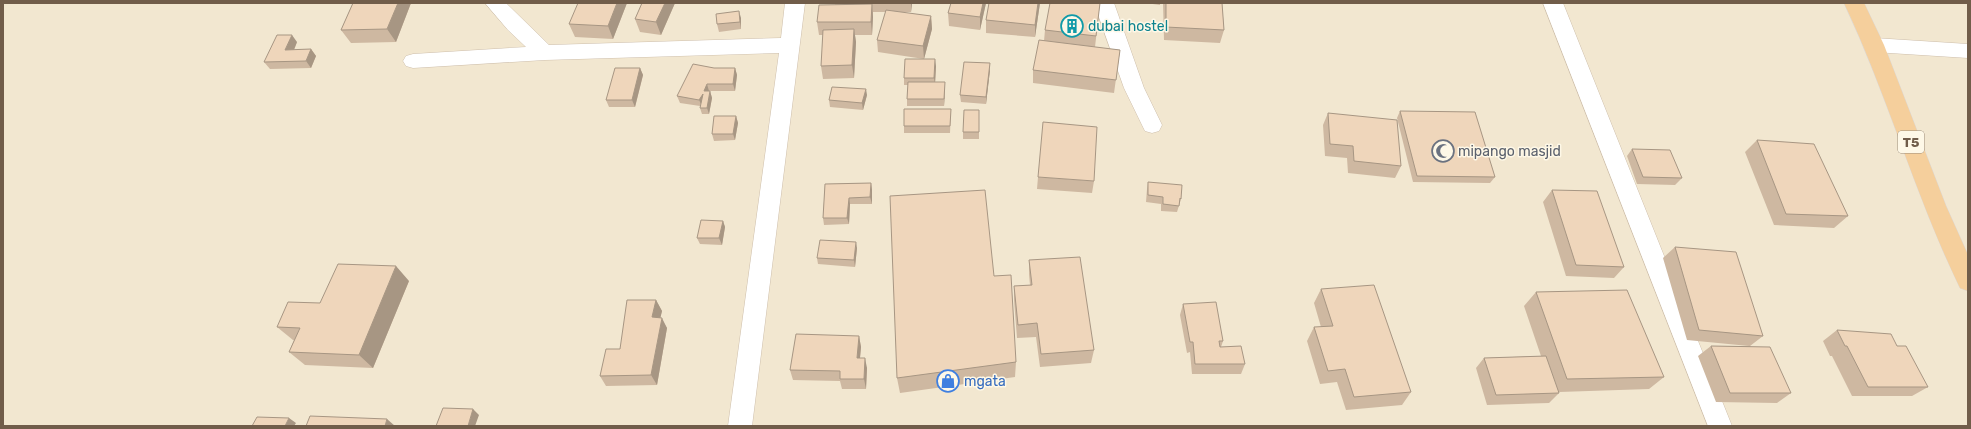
<svg xmlns="http://www.w3.org/2000/svg" width="1971" height="429" font-family="Rubik,sans-serif">
<style>
.residential{fill:#f2e7d0}
.lines{fill:none;stroke-linecap:round;stroke-linejoin:round}
.minor-casing{stroke:#cebfac;stroke-width:1}
.trunk-casing{stroke:#ddd8d4;stroke-width:1}
.minor{fill:#fff;fill-rule:evenodd}
.trunk{fill:#f5cf9c;fill-rule:evenodd}
.wall{fill:#ceb8a1}
.shaded-wall{fill:#a79683}
.building{fill:#efd6bb;stroke:#a79683}
.labels{text-anchor:middle;dominant-baseline:central;stroke-width:3;stroke-linejoin:round;paint-order:stroke}
.shield{fill:#fef8e7;stroke:#9b8c79;stroke-width:1}
.shield-label{font-size:13px;font-weight:bold;fill:#715d4a}
.culture-label{font-size:14px;fill:#0d838f;stroke:#fef8e7;text-anchor:start}
.worship-label{font-size:14px;fill:#5b616d;stroke:#fef8e7;text-anchor:start}
.shop-label{font-size:14px;fill:#366cbe;stroke:#fef8e7;text-anchor:start}
</style>
<rect width="100%" height="100%" fill="#fbf4e2"/>
<path class="residential" d="M3,3H1968V426H3Z"/>
<g class="lines">
<g class="minor-casing">
<path id="minor" d="M485,3H506L549,45L781,38L785,3H805L752,426H728L779,53L545,60L413,68L406,66L403,61L406,56L413,54L526,47L508,30Z
M1094,3H1114L1144,88L1162,125L1159,131L1152,133L1145,131L1142,125L1124,88Z
M1543,3H1563L1732,426H1708Z
M1874,38L1968,44V58L1874,52L1867,50L1864,45L1867,40Z"/>
</g>
<g class="trunk-casing">
<path id="trunk" d="M1844,3H1864L1884,45L1946,206L1968,255V291L1960,288C1915,195 1888,96 1844,3Z"/>
</g>
<use href="#minor" class="minor"/>
<use href="#trunk" class="trunk"/>
</g>
<path class="wall" d="M353,3H411L396,42L351,43L341,30Z
M627,3L613,39L575,37L569,24Z
M642,3H675L661,35L640,32L635,19Z
M835,3H912L911,12H897L931,16L932,29L924,59L878,52L877,40L886,12H873V17L872,35H855L856,42L854,78L823,79L821,66L823,35H819L817,22L835,5Z
M986,3L980,30L949,26L948,13Z
M1040,3L1035,37L986,33V20Z
M1100,3L1095,47L1120,50L1114,93L1033,83V70L1044,41L1045,30Z
M1145,3H1160V5Z
M1163,3H1222L1224,30L1220,43L1164,40Z
M741,18V29L719,32L717,24Z
M297,42L294,50L311,49L316,56L311,68L270,69L264,62Z
M936,66L935,82L945,90L944,106H907V99L908,85H904V78Z
M640,68L643,75L635,107H609L606,100Z
M714,68H735L737,75L735,91H710L712,98L709,114H702L700,108V106L680,103L677,96Z
M990,70L986,104L961,102L960,95Z
M867,95L863,110L830,107L829,100Z
M951,109L950,133H904V126Z
M979,110V139H963V132Z
M1400,111L1495,177L1490,183L1413,182L1397,118Z
M1328,113L1401,166L1395,178L1348,173L1347,158L1325,156L1323,125Z
M736,116L738,123L735,140L714,141L712,134Z
M1757,140L1848,216L1834,228L1774,225L1745,152Z
M1632,149L1682,178L1675,185L1637,184L1627,156Z
M1038,177L1094,181L1092,193L1037,189Z
M1148,182L1181,199L1177,212L1161,211V204L1146,202L1147,189Z
M871,183L872,190V204H850L849,224L824,225L823,218L825,184Z
M1552,190L1624,267L1614,278L1566,276L1543,202Z
M723,221L725,227L722,245L700,244L697,238Z
M1675,247L1763,336L1750,346L1791,393L1777,403L1716,402L1698,356L1711,346H1749L1687,340L1663,258Z
M857,248L855,267L818,264L817,258Z
M1029,260L1094,350L1091,363L1040,367L1036,337L1017,338L1014,300V286L1030,285L1029,274Z
M994,276L1016,362L1015,377L900,393L897,378Z
M409,281L373,368L305,365L289,352L294,340H293L277,327L320,303Z
M1321,289L1411,392L1402,405L1346,410L1337,382L1320,384L1307,341L1314,327H1321L1314,303Z
M1536,292L1664,377L1649,389L1559,392V393L1549,403L1487,405L1476,368L1484,358L1541,356L1524,306Z
M656,300L662,311L660,318L667,328L657,385L606,386L600,376Z
M1183,304L1223,341L1221,347L1245,364L1241,374H1192L1190,352L1187,353L1180,315Z
M1837,330L1897,346L1928,387L1912,396H1852L1832,356H1830L1823,341Z
M859,336L861,347L860,358L867,368L866,389H842L840,381L793,380L790,370Z"/>
<path class="shaded-wall" d="M398,3H411L396,42L387,29Z
M617,3H627L613,39L608,26Z
M665,3H675L661,35L656,22Z
M911,3H912L911,12Z
M983,3H986L980,30V17Z
M1038,3H1040L1035,37V25Z
M872,4L873,17L872,35L871,22Z
M739,11L741,18V29L740,22Z
M931,16L932,29L924,59L923,46Z
M854,29L856,42L854,78L852,65Z
M292,35L297,42L291,57L285,50Z
M311,49L316,56L311,68L306,61Z
M935,59L936,66L935,85L934,78Z
M990,63V70L986,104V97Z
M640,68L643,75L635,107L632,100Z
M735,68L737,75L735,91L733,84Z
M945,82V90L944,106V99Z
M707,84L709,91H704Z
M866,89L867,95L863,110L862,103Z
M710,91L712,98L709,114L707,108Z
M703,94L702,106L699,100Z
M736,116L738,123L735,140L733,134Z
M871,183L872,190V204L870,197Z
M849,198L850,204L849,224L847,218Z
M723,221L725,227L722,245L719,238Z
M856,242L857,248L855,267L854,260Z
M396,266L409,281L373,368L359,355Z
M656,300L662,311L658,328L652,317Z
M662,318L667,328L657,385L651,375Z
M859,336L861,347L859,368L857,358Z
M865,358L867,368L866,389L864,379Z
M473,409L479,415L475,426H468Z
M289,418L296,423L294,426H285Z
M387,419L395,426H385Z"/>
<path class="building" d="M353,3H398L387,29L341,30Z
M578,3H617L608,26L569,24Z
M642,3H665L656,22L635,19Z
M951,3H983L980,17L948,13Z
M989,3H1038L1035,25L986,20Z
M1050,3H1100L1096,36L1045,30Z
M1166,3H1222L1224,30L1166,27Z
M872,4L871,22H817L819,5Z
M886,10L931,16L923,46L877,40Z
M739,11L740,22L717,24L716,14Z
M854,29L852,65L821,66L823,30Z
M277,35H292L285,50L311,49L306,61L264,62Z
M1039,40L1120,50L1116,80L1033,70Z
M905,59H935L934,78H904Z
M964,62L990,63L986,97L960,95Z
M693,64L714,68H735L733,84H707L704,91H710L707,108H700L703,94L699,100L677,96Z
M615,68H640L632,100H606Z
M908,82H945L944,99H907Z
M832,87L866,89L862,103L829,100Z
M904,109H951L950,126H904Z
M964,110H979V132H963Z
M1400,111L1475,112L1495,177L1417,176Z
M1328,113L1397,120L1401,166L1354,161L1353,146L1330,144Z
M714,116H736L733,134H712Z
M1043,122L1097,127L1094,181L1038,177Z
M1757,140L1814,144L1848,216L1786,214Z
M1632,149L1670,150L1682,178L1643,177Z
M1148,182L1182,185L1181,199L1180,198L1179,206L1163,204V197L1148,195Z
M871,183L870,197L849,198L847,218H823L825,184Z
M985,190L994,276L1011,275L1016,362L897,378L890,196Z
M1552,190L1597,191L1624,267L1576,265Z
M701,220L723,221L719,238H697Z
M820,240L856,242L854,260L817,258Z
M1675,247L1736,252L1763,336L1699,330Z
M1080,257L1094,350L1041,354L1037,323L1018,325L1014,286L1032,285L1029,260Z
M338,264L396,266L359,355L289,352L300,328L277,327L288,302L320,303Z
M1374,285L1411,392L1354,397L1345,369L1328,371L1314,327L1333,326L1321,289Z
M1627,290L1664,377L1567,379L1536,292Z
M627,300H656L652,317L662,318L651,375L600,376L606,349H620Z
M1216,302L1223,341H1219L1220,347L1241,346L1245,364H1195L1193,342H1190L1183,304Z
M1837,330L1891,334L1897,346H1906L1928,387H1868L1847,346H1845Z
M796,334L859,336L857,358H865L864,379H840V371L790,370Z
M1711,346L1770,347L1791,393H1730Z
M1546,356L1559,393L1496,395L1484,358Z
M443,408L473,409L468,426H436Z
M310,416L387,419L385,426H306Z
M257,417L289,418L285,426H252Z"/>
<defs>
<g id="building-ring" transform="scale(1.15)"><circle r="9.5" fill="#fef8e7" stroke="#0f9aa8" stroke-width="1.5"/><path d="M-4-6H4V6H1V3H-1V6H-4ZM-2.5-4.3h1.7v1.8h-1.7ZM.8-4.3h1.7v1.8H.8ZM-2.5-1h1.7V.8h-1.7ZM.8-1h1.7V.8H.8Z" fill="#0f9aa8"/></g>
<g id="mosque-ring" transform="scale(1.15)"><circle r="9.5" fill="#fef8e7" stroke="#6b7280" stroke-width="1.5"/><path d="M3.5-4.9A6 6 0 1 0 3.5 4.9A5 5 0 1 1 3.5-4.9Z" fill="#6b7280"/></g>
<g id="shop-ring" transform="scale(1.15)"><circle r="9.5" fill="#fef8e7" stroke="#3f7fe0" stroke-width="1.5"/><path d="M-5-2.5h2.3a2.7 3.5 0 0 1 5.4 0H5L5.5 6h-11ZM-1.5-2.5h3a1.5 2.3 0 0 0-3 0Z" fill="#3f7fe0"/></g>
</defs>
<g fill-rule="evenodd">
<use href="#building-ring" x="1072" y="26"/>
<use href="#mosque-ring" x="1443" y="151"/>
<use href="#shop-ring" x="948" y="381"/>
</g>
<g class="labels">
<rect class="shield" x="1898" y="131" width="26" height="22" rx="3"/>
<g class="shield-label">
<text x="1911" y="142">T5</text>
</g>
<g class="culture-label">
<text x="1088" y="26">dubai hostel</text>
</g>
<g class="worship-label">
<text x="1458" y="151">mipango masjid</text>
</g>
<g class="shop-label">
<text x="964" y="381">mgata</text>
</g>
</g>
<rect width="1971" height="429" fill="none" stroke="#715d4a" stroke-width="8"/>
</svg>
